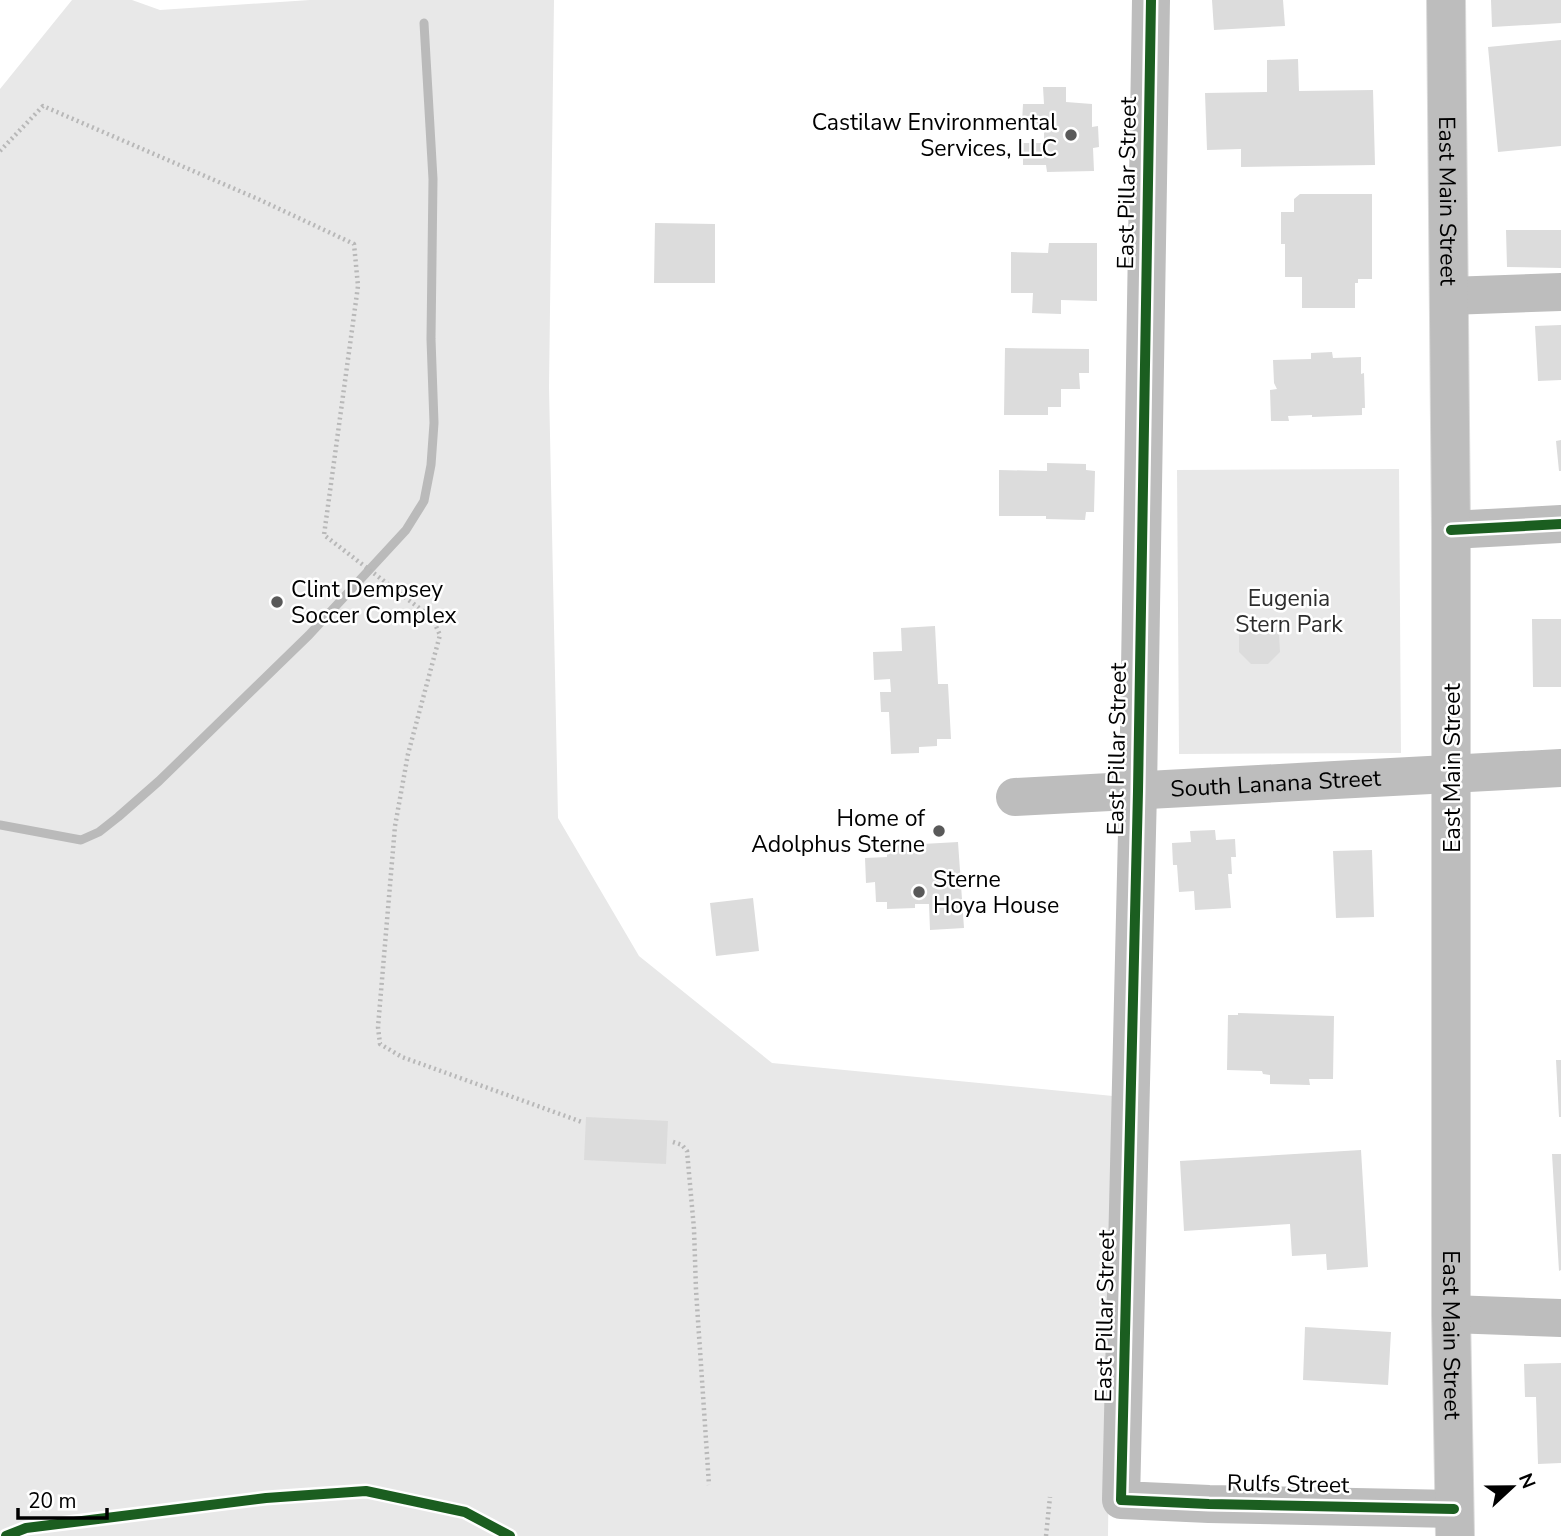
<svg xmlns="http://www.w3.org/2000/svg" width="1561" height="1536" font-family="'Nunito Sans',sans-serif">
<style>
.green{fill:#e8e8e8}
.lines{fill:none;stroke-linecap:round;stroke-linejoin:round}
.stream{stroke:#bababa;stroke-width:9}
.building{fill:#dcdcdc}
.major-casing{stroke:#dbdbdb;stroke-width:40}
.path{stroke:#b8b8b8;stroke-width:4.5;stroke-dasharray:2 3.5;stroke-linecap:butt}
.minor{stroke:#bdbdbd;stroke-width:38}
.major{stroke:#bdbdbd;stroke-width:38}
.cycleway-casing{stroke:#fff;stroke-width:15}
.cycleway{stroke:#1b5e20;stroke-width:10}
.poi-dot{fill:#595959;stroke:#fff;stroke-width:2.5}
.labels{text-anchor:middle;dominant-baseline:central;stroke-width:5;stroke-linejoin:round;paint-order:stroke}
.poi-label{font-size:23px;fill:#000;stroke:#fff;text-anchor:end}
.street-label{font-size:23px;fill:#000;stroke:#fff}
.park-label{font-size:23px;fill:#2d2d2d;stroke:#fff}
</style>
<rect width="100%" height="100%" fill="#fff"/>
<path class="green" d="M72,0H132L160,10L310,0H554L549,387L558,818L639,956L772,1063L1113,1096L1108,1536H0V89Z
M1399,469L1401,753L1179,754L1177,470Z"/>
<g class="lines">
<path class="stream" d="M0,825L81,840L99,832L118,817L159,781L309,635L406,530L424,501L431,465L434,423L431,339L433,179L424,23"/>
</g>
<path class="building" d="M1212,0H1283L1285,26L1214,30Z
M1491,0H1561V23L1492,27Z
M1561,40V146L1498,152L1488,47Z
M1298,59L1299,91L1373,90L1375,165L1241,167V149L1207,150L1205,93L1267,92V60Z
M1043,87H1066V102L1092,104V127L1098,126L1099,147L1093,148L1094,171L1047,172L1046,165H1023V143H1044V125L1022,123L1023,104H1044Z
M1300,194H1372V279H1358V283H1355V308H1302V277H1285V244H1281V212H1294V199Z
M655,223L715,224V283H654Z
M1506,230H1561V268L1507,267Z
M1049,243H1097V301L1061,300V314L1032,313L1033,293H1011V252L1048,253Z
M1561,325V380L1538,381L1535,326Z
M1005,348L1089,349V373H1079L1080,389H1061V407H1048V415H1004Z
M1332,352L1333,358L1361,357V374L1364,373L1365,408H1362V415L1312,417V415L1288,416L1289,421H1271L1270,390L1277,389L1274,383L1273,360L1311,359V353Z
M1561,440V471H1559L1556,441Z
M1047,463L1086,464V470L1095,471L1094,512H1086L1085,520L1046,519V516H999V470L1047,471Z
M1532,619H1561V687H1533Z
M1251,622L1268,623L1279,635L1280,652L1268,664H1251L1239,652V634Z
M935,626L938,684H948L951,739H937V746L919,747V753L891,754L889,712H881L880,692H891L890,679L874,680L873,652L902,651L901,628Z
M1215,830L1216,840L1235,839L1236,857H1231L1232,874H1228L1231,908L1195,910L1194,891L1179,892L1177,865H1173L1172,843L1191,842L1190,831Z
M958,842L964,928L930,930L929,904H915V908L887,909V902H876L875,882L866,883L865,858L887,857V846Z
M1372,850L1374,917L1336,918L1333,851Z
M753,898L759,951L716,956L710,903Z
M1238,1013L1334,1016L1333,1079H1309L1310,1085L1270,1084V1075L1263,1074L1262,1071L1227,1070L1228,1015H1238Z
M1556,1060H1561V1117H1559Z
M586,1117L668,1121L666,1164L584,1160Z
M1361,1150L1368,1267L1327,1270L1326,1254L1292,1256L1290,1224L1184,1231L1180,1161Z
M1552,1154H1561V1270L1559,1271Z
M1305,1327L1391,1332L1388,1385L1303,1380Z
M1561,1363V1463L1538,1464L1536,1397H1525L1524,1364Z"/>
<g class="lines">
<g class="major-casing">
<g id="major">
<path id="s2" d="M1446,0L1451,530V1314L1455,1536"/>
</g>
</g>
<path class="path" d="M0,151L43,106L258,199L354,244L358,286L324,535L423,611L434,622L440,635L408,754L395,826L378,1027L380,1044L402,1057L582,1122
M673,1142L682,1145L687,1151L694,1229L696,1290L709,1485
M6,1536L26,1528L266,1498L366,1491L465,1512L510,1536
M1046,1536L1050,1497"/>
<g class="minor">
<path d="M1151,0L1138,791L1121,1500L1209,1504L1454,1509"/>
<path d="M1449,296L1561,292"/>
<path d="M1451,530L1561,524"/>
<path id="s1" d="M1015,797L1561,768"/>
<path d="M1451,1314L1561,1318"/>
</g>
<use href="#major" class="major"/>
<g class="cycleway-casing">
<path id="cycleway" d="M1151,0L1138,791L1121,1500L1209,1504L1454,1509
M1451,530L1561,524
M6,1536L26,1528L266,1498L366,1491L465,1512L510,1536"/>
</g>
<use href="#cycleway" class="cycleway"/>
</g>
<g class="poi-dot">
<circle cx="1071" cy="135" r="7"/>
<circle cx="277" cy="602" r="7"/>
<circle cx="939" cy="831" r="7"/>
<circle cx="919" cy="892" r="7"/>
</g>
<g class="labels">
<g class="poi-label">
<text x="1057" y="122">Castilaw Environmental<tspan x="1057" dy="26">Services, LLC</tspan></text>
<text x="291" y="589" text-anchor="start">Clint Dempsey<tspan x="291" dy="26">Soccer Complex</tspan></text>
<text x="925" y="818">Home of<tspan x="925" dy="26">Adolphus Sterne</tspan></text>
<text x="933" y="879" text-anchor="start">Sterne<tspan x="933" dy="26">Hoya House</tspan></text>
</g>
<g class="street-label">
<text transform="translate(1127 183) rotate(-89)">East Pillar Street</text>
<text stroke="none"><textPath href="#s2" startOffset="201">East Main Street</textPath></text>
<text transform="translate(1117 749) rotate(-89)">East Pillar Street</text>
<text transform="translate(1452 768) rotate(-90)">East Main Street</text>
<text stroke="none"><textPath href="#s1" startOffset="261">South Lanana Street</textPath></text>
<text transform="translate(1105 1316) rotate(-89)">East Pillar Street</text>
<text stroke="none"><textPath href="#s2" startOffset="1335">East Main Street</textPath></text>
<text transform="translate(1288 1484) rotate(1)">Rulfs Street</text>
</g>
<g class="park-label">
<text x="1289" y="598">Eugenia<tspan x="1289" dy="26">Stern Park</tspan></text>
</g>
</g>
<g transform="translate(1512 1487) rotate(68)" stroke="#ffffff" stroke-width="5" paint-order="stroke">
<path d="M0-5L12 26L0 18L-12 26Z" fill="#000000"/>
<text y="-10" font-size="19" font-weight="bold" text-anchor="middle" fill="#000000">N</text>
</g>
<path d="M18 1508v10h89v-10" fill="none" stroke="#000000" stroke-width="3.5"/>
<text x="28" y="1508" font-size="21" fill="#000000" stroke="#ffffff" stroke-width="5" paint-order="stroke">20 m</text>
</svg>
